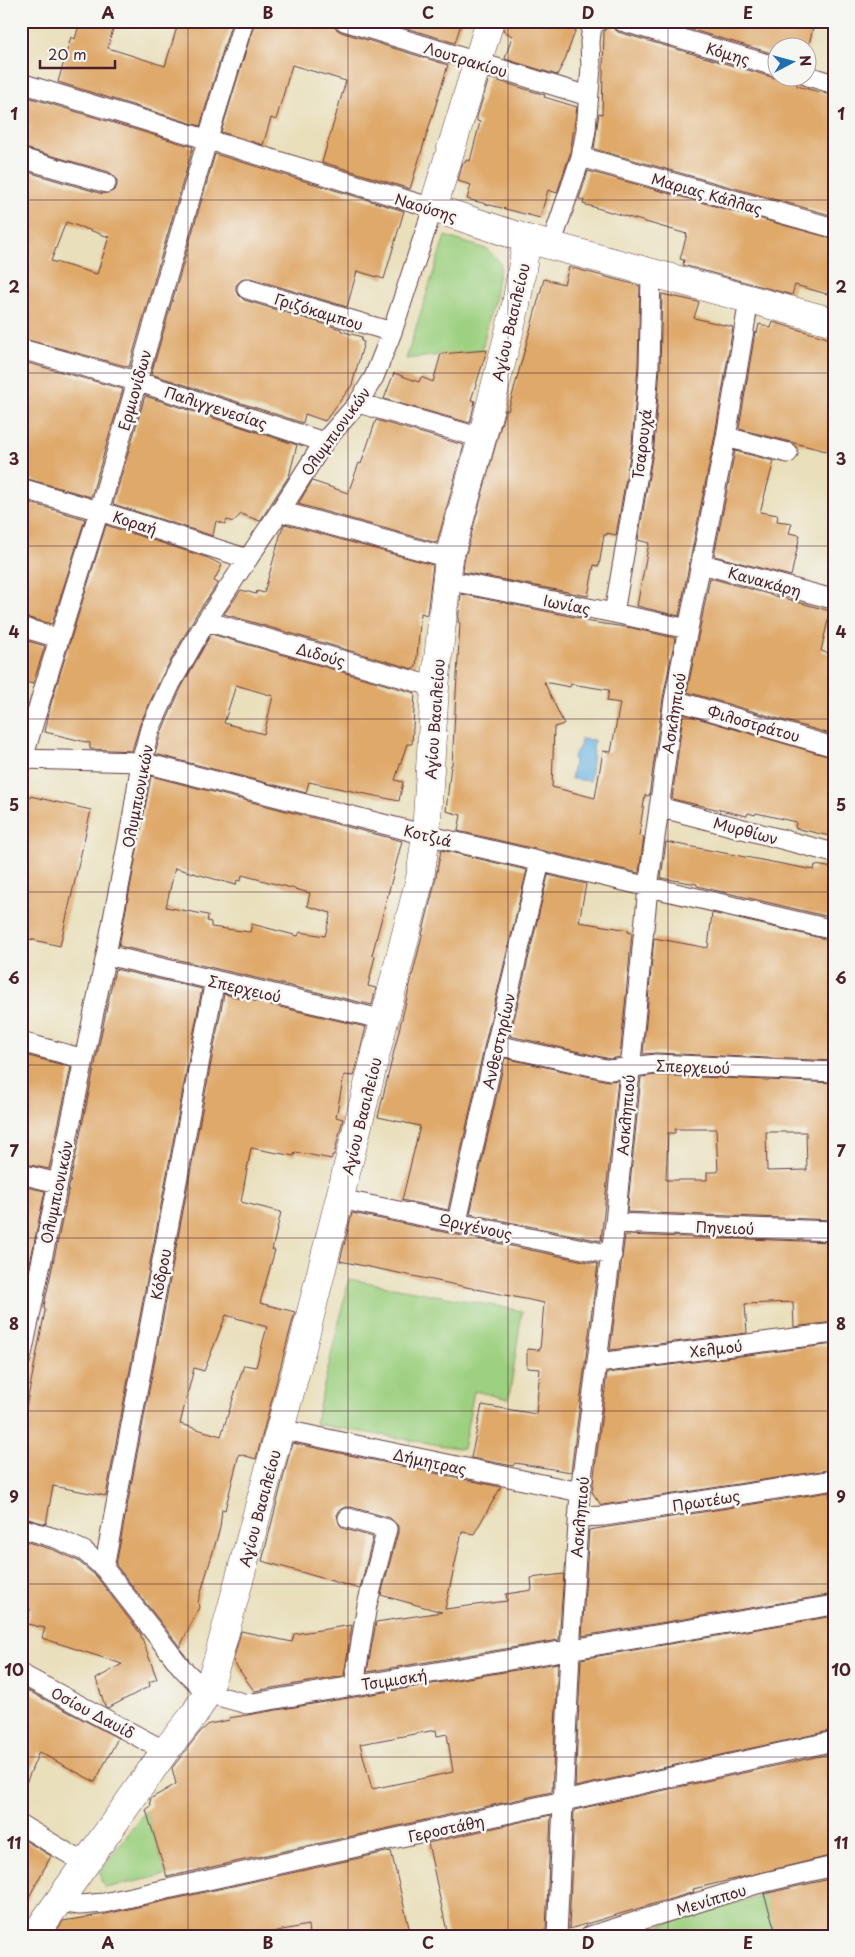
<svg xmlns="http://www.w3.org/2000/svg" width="855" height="1957" font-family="'Playpen Sans',sans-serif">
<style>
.green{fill:#9dd080;stroke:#747856}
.water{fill:#67b3e0;stroke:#586986}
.building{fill:#dfa96b;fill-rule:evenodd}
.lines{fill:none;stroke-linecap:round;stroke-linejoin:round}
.street-casing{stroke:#623c41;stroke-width:21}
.secondary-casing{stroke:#623c41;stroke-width:29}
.street{stroke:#fff;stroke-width:19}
.secondary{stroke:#fff;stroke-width:28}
.grid{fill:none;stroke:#4a1f2b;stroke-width:1;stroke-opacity:0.55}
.labels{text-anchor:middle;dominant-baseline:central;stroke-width:5;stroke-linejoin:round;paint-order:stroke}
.street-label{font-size:15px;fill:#4a1f2b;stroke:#f6f6f2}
.neatline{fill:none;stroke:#4a1f2b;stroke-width:2}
.grid-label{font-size:16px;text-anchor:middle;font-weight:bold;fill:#4a1f2b}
</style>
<rect width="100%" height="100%" fill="#f6f6f2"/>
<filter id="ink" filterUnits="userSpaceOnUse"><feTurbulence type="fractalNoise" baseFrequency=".02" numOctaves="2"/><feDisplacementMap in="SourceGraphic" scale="10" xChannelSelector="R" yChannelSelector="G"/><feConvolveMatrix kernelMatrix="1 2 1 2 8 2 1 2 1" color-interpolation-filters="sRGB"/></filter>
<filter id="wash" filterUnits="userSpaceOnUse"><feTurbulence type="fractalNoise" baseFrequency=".0096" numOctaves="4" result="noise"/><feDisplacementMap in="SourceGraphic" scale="20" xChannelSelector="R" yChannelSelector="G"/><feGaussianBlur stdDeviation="1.12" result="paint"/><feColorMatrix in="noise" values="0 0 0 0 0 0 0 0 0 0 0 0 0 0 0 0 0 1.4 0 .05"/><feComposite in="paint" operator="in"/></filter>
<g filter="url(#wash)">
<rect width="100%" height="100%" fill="#e9dfbb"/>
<path class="green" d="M445,236L489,250L501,264L482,350L406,359Z
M349,1279L522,1311L509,1399L474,1391L463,1449L315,1424Z
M146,1810L166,1875L105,1888L101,1881L100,1872Z
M765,1895L777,1936H623Z"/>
<path class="water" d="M581,739L594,740L590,781L571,779L574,762L573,756L580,746Z"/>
<g id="blocks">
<path class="building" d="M80,21H115L108,48L165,66L179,21H232L200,126L58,82L71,37L75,39Z
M255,21H333L335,28L341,32L448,65L410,189L322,162L346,81L292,65L276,120L271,118L263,145L221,132Z
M383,21H462L455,43Z
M505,21H579L564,62L557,75L505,59L512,36L503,30Z
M662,21H798L810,25L809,28H813L808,48H778V55Z
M610,22L613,28L618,32L775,78H797V86L834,96V216L594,149L599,113L602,114L604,31Z
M489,78L545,95L544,97L577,107L570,154L557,193L548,190L540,218L467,199L471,185L458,181L463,162L465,163L466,160L470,161L480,122L477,121V117Z
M21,95L193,147L129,367L21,338V170L103,194L113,191L117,187V181L114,176L109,172L21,147ZM66,222L109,237L97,274L51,261Z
M215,154L404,211L384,279L357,271L347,307L250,278H244L236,285V292L244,300L341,329V331L362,337L361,341L364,342L352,385L325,421L305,414L303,423L151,374Z
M588,171L834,239V296L795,285L792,295L683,265L684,260L680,259L687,234L583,204L584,200L579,199Z
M569,267L640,286L638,366L632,444L616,535L607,533V535H604L599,566L594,565L588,596L463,572L464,561L505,410L508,411L544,279L564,284Z
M662,294L699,302L694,318L733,327L715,435L679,616L637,606L649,543L638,540L654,446L660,368Z
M773,322L834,340V453L739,429L755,332L757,333L759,324L771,328Z
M487,350L471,400L475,401L470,423L384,399L394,373L419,382L421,377L433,382L441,354Z
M21,361L123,389L91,497L21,477Z
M145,396L297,445L289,476L260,521L241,514L233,522L227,520L225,524L216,521L213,536L113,504Z
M376,420L464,445L437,543L298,504L312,481L348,493L359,463L361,464Z
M735,451L774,461L760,512L778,515L777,521L792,523L789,533L800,535L791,576L714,556Z
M24,501L85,519L52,624L21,616V560L27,540L21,538V510Z
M285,524L433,565L427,615L421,613L416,667L413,669L224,614L241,590L256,594L257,591L264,593L282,529Z
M106,525L208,558L222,565L214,581L218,583L196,615L161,678L140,724L132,751L90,749V743L45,732L51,703Z
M710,578L830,611L821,651L834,655V735L687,692Z
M461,594L584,619V621L632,628L675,638L663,698L649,796L645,795L639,836L644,837L639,873L458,831L461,815L446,811L451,765H452L460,623L458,622ZM544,682L570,687L571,684L609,690L607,701L620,703L611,752L603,751L595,798L552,787L554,727L564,724Z
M211,634L415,693L412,744H407L395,780L403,782L399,801L309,782L306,793L155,754L161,733L181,688ZM236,685L273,696L264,734L224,723Z
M21,639L45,646L33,684L21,681Z
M683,714L834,758V837L795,828L796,822L756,813L755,815L748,813L747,816L672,799Z
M151,776L402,841L372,955L375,956L368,986L376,988L372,1005L119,946ZM175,868L236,885L237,880L241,881L242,875L310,893L307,906L331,913L325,936L300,932L298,936L252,924L250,932L211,927V922L207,921L208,915L166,907Z
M30,796L91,810L60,946L21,937V797L30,798Z
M666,842L814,870L815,865L834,868V918L697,886V884L661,878Z
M441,850L527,870L485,1043L448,1210L402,1200L420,1126L378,1117L435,882Z
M548,875L586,884L579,922L629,930L628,932L632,933L620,1057L610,1059L510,1036Z
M712,913L834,941V1061L656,1053L643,1054L654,938L708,948Z
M115,969L202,989L106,1496L53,1486L46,1524L21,1517V1433L45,1311L44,1306Z
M224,994L366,1027L354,1076L344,1075L336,1117L343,1119L334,1155H332V1159L295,1152L294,1156L251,1148L241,1202L281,1212L272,1250H275L260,1303L295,1312L256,1459L239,1454L225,1510L222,1509L220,1528L198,1602L199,1607L180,1647L116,1565ZM226,1315L267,1327L256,1367L244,1365L221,1436L180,1424L194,1368L204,1371Z
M21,1054L71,1067L49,1169L21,1163Z
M505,1058L608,1081L618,1080L601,1241L470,1214Z
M656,1075L834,1083V1220L627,1212L641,1077ZM675,1129H716L718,1172H707V1180H666L668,1133H675ZM766,1132H806L807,1170L767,1171Z
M21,1186L45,1191L22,1301H21Z
M352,1213L598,1264L571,1472L515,1463L513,1466L471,1458L482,1405L536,1414L540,1369L527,1368V1349L540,1350L544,1303L340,1261Z
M625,1235L834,1242V1322L794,1327L793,1302L745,1304L747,1333L610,1350Z
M834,1344V1469L603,1505H601L592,1492L607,1373Z
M292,1443L501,1487L474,1534L462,1532L445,1609L507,1601L506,1594L532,1590L531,1578L564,1574L559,1640L367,1672L376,1622L442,1612L381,1595L398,1532V1526L390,1518L351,1507H345L340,1510L337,1515L340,1525L345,1529L373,1537L360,1589L262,1561Z
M829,1492L832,1510L834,1509V1594L582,1636L589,1530Z
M21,1540L54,1550L78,1561L96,1576L140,1633L157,1679L149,1682L150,1686L108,1708L105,1706L96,1679L122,1664L42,1638L45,1628L27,1624L30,1609L21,1608Z
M834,1616V1730L575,1787L581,1659Z
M352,1625L344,1676L254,1691L233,1661L241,1631L292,1642L294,1634Z
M558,1663L552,1792L167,1877L146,1810L151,1806L150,1799L176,1784L172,1768L200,1732L209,1724L230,1720L229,1718ZM436,1730L437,1736L447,1734L453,1772L372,1789L360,1744Z
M21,1687L118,1738L95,1782L39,1752L21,1795Z
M834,1753V1855L693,1889L694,1892L569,1929L574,1810Z
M551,1815L546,1930L527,1936H448L428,1843Z
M21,1838L51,1856L21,1912Z
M391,1851L411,1936H309L308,1925L252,1936H53L63,1921L106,1914Z
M834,1878V1936H777L764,1894Z"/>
</g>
</g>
<g filter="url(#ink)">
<use href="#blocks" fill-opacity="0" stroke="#623c41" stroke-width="1"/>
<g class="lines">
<g class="street-casing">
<path id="street" d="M344,21L588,96
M621,21L778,67
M808,76L834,84
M21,83L433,208L392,332L374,377L358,403L324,442L280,511L206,621L171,683L150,729L141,762L132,820L106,955L21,1359
M581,157L834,228
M21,158L106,183
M551,245L581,157L586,130L591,67L590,42L592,25L599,21
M247,289L392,332
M21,349L136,381L324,442
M358,403L482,438
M726,437L788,453
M21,488L99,511L248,559
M280,511L449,558
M702,564L829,598
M446,580L614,613L688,629
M614,613L643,445L649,367L651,274
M206,621L435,687
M21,627L58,638
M674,700L834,747
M21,759L141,762L426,835L834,930
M23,759C47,676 73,594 99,511C148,348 192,184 244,21
M659,807L834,853
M106,955L385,1020
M21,1042L84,1059
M496,1045L610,1070L656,1064L834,1072
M21,1174L58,1183
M340,1199L612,1255
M457,1222L496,1045L540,862
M615,1223L834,1231
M598,1363L834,1333
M280,1429L580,1492
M578,1517L604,1516L834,1480
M348,1518L387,1529L367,1605L354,1685
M21,1528L58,1539L84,1551L104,1568L182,1668L207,1693L247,1704L834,1605
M104,1568L215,980
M21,1674L165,1751
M21,1825L86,1864
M58,1902L80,1905L104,1903L834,1741
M557,1936L570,1651L580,1492L615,1223L648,888L674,700L726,437L749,300
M590,1936L757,1884L834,1866"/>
</g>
<g class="secondary-casing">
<path id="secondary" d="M490,21L433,208L527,239L834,322
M34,1936L165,1751L194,1715L207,1693L218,1658L302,1348L420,878L426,835L435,687L449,558L482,438L516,305L527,239"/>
</g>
<use href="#street" class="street"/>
<use href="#secondary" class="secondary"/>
</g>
</g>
<path class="grid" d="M188,21V1936M348,21V1936M508,21V1936M668,21V1936M21,200H834M21,373H834M21,546H834M21,719H834M21,892H834M21,1065H834M21,1238H834M21,1411H834M21,1584H834M21,1757H834"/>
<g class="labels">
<g class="street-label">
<text transform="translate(728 53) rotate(16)">Κόμης</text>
<text transform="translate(466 59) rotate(17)">Λουτρακίου</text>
<text transform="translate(707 193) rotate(16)">Μαριας Κάλλας</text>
<text transform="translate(426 207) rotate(17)">Ναούσης</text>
<text transform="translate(319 311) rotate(17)">Γριζόκαμπου</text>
<text transform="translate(510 322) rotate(-77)">Αγίου Βασιλείου</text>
<text transform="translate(134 390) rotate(-74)">Ερμιονίδων</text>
<text transform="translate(216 407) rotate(18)">Παλιγγενεσίας</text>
<text transform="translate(335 431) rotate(-54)">Ολυμπιονικών</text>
<text transform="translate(641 444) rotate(-83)">Τσαρουχά</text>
<text transform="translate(135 522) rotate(18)">Κοραή</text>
<text transform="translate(765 581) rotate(15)">Κανακάρη</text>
<text transform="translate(567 604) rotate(11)">Ιωνίας</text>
<text transform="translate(321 654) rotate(16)">Διδούς</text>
<text transform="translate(673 713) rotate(-81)">Ασκληπιού</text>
<text transform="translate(434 719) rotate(-86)">Αγίου Βασιλείου</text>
<text transform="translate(754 723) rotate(16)">Φιλοστράτου</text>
<text transform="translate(137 796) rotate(-79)">Ολυμπιονικών</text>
<text transform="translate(746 830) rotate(15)">Μυρθίων</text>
<text transform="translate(428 835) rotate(14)">Κοτζιά</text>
<text transform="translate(245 988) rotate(13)">Σπερχειού</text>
<text transform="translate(498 1041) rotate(-77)">Ανθεστηρίων</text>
<text transform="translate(693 1066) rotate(2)">Σπερχειού</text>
<text transform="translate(625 1115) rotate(-85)">Ασκληπιού</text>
<text transform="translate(361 1116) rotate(-76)">Αγίου Βασιλείου</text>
<text transform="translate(56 1192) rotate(-78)">Ολυμπιονικών</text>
<text transform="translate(476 1226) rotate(12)">Ωριγένους</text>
<text transform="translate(725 1227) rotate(2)">Πηνειού</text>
<text transform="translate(160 1274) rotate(-79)">Κόδρου</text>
<text transform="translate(716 1348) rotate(-7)">Χελμού</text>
<text transform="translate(430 1461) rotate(12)">Δήμητρας</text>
<text transform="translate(706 1500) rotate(-9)">Πρωτέως</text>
<text transform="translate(259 1508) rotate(-75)">Αγίου Βασιλείου</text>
<text transform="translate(579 1517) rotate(-85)">Ασκληπιού</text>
<text transform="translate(394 1679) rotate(-9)">Τσιμισκή</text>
<text transform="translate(93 1712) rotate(28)">Οσίου Δαυίδ</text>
<text transform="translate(446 1828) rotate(-12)">Γεροστάθη</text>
<text transform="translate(711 1899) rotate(-17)">Μενίππου</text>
</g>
</g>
<rect width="855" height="1957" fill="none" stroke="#f6f6f2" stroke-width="55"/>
<g transform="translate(792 62) rotate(84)"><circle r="24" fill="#f6f6f2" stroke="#b1a0a2"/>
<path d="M0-4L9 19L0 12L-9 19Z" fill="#1f6fb2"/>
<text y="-8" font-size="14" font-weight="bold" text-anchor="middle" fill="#4a1f2b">N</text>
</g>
<path d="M40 60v8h75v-8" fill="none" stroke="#4a1f2b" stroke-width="2.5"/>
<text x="48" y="60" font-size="15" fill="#4a1f2b" stroke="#f6f6f2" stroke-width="4" paint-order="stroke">20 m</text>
<rect x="28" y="28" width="800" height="1902" class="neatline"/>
<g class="grid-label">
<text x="108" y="19">A</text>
<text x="268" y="19">B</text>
<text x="428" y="19">C</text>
<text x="588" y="19">D</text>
<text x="748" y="19">E</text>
<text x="14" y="120">1</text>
<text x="841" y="120">1</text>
<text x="14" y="293">2</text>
<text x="841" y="293">2</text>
<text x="14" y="465">3</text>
<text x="841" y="465">3</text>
<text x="14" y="638">4</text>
<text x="841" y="638">4</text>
<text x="14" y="811">5</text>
<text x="841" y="811">5</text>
<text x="14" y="984">6</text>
<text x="841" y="984">6</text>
<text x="14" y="1157">7</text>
<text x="841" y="1157">7</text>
<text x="14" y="1330">8</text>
<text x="841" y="1330">8</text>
<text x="14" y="1503">9</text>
<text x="841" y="1503">9</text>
<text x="14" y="1676">10</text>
<text x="841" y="1676">10</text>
<text x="14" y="1849">11</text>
<text x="841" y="1849">11</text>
<text x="108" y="1949">A</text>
<text x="268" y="1949">B</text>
<text x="428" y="1949">C</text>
<text x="588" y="1949">D</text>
<text x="748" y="1949">E</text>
</g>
</svg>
